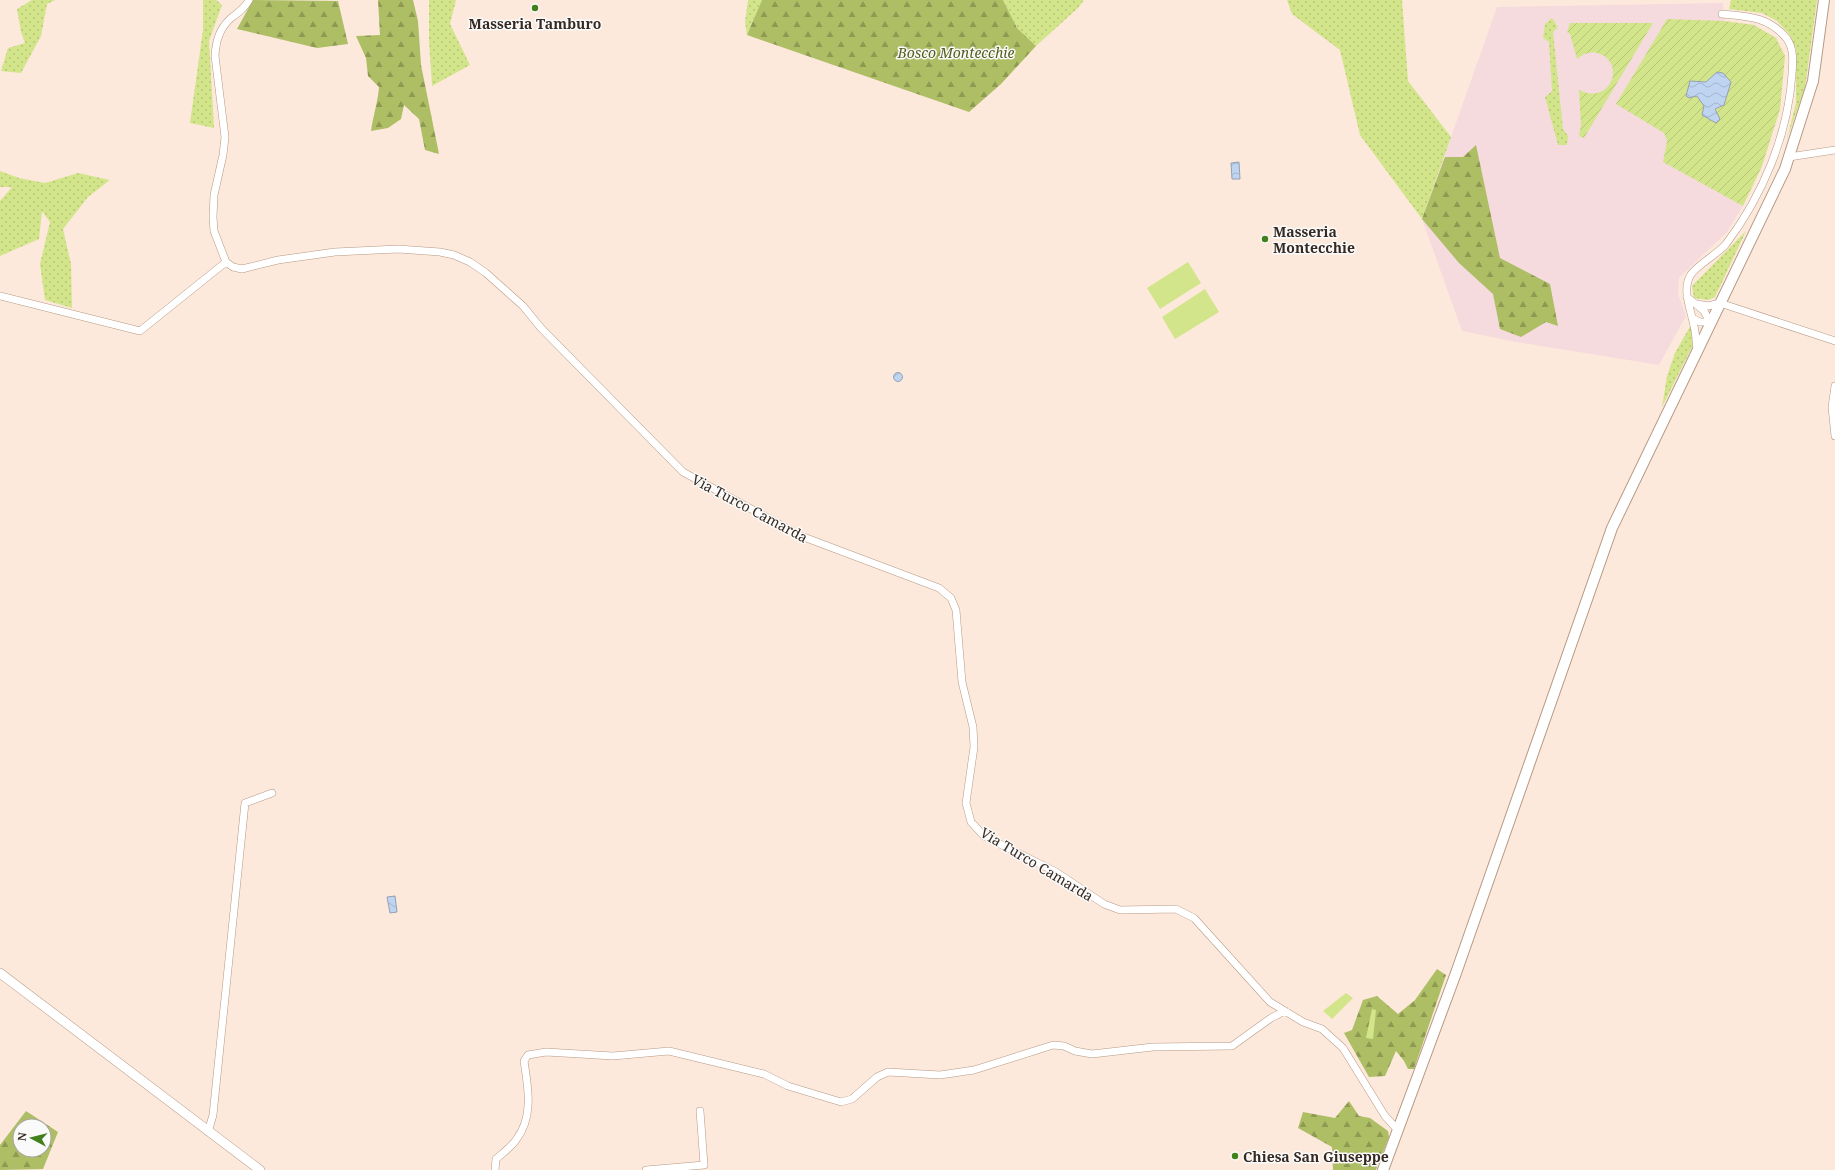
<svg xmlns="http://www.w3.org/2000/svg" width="1835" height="1170" font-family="'Noto Serif',serif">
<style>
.medical{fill:#f6dbde}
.grass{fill:url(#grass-dots)}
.forest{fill:url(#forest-firs);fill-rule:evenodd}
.garden{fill:url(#garden-furrows)}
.pitch{fill:#d3e58a}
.water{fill:url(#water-waves);stroke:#95a1b3}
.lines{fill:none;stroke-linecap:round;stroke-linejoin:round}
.minor-casing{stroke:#b69984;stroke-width:8}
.secondary-casing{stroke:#b69984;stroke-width:10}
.primary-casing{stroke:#b69984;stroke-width:12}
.minor{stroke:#fff;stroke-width:7}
.secondary{stroke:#fff;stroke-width:9}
.primary{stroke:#fff;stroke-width:10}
.poi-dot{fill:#427f1d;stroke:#fafafa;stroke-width:1.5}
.labels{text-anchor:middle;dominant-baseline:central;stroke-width:3;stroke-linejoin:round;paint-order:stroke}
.poi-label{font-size:14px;font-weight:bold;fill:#352921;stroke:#fafafa;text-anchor:start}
.park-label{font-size:14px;font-style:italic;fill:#535d1d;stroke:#fafafa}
.street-label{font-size:14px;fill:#352921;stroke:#fafafa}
</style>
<defs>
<pattern id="grass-dots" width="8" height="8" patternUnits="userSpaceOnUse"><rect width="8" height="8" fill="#d3e58a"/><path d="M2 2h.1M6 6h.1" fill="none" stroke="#b6c477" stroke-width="1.8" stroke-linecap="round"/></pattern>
<pattern id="forest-firs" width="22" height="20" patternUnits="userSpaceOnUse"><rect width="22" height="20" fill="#adbe64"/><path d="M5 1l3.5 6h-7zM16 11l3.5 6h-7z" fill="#8e9a52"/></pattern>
<pattern id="garden-furrows" width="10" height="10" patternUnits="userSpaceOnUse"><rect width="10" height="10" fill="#d3e58a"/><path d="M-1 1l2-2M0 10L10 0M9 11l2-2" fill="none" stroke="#b6c477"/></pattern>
<pattern id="water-waves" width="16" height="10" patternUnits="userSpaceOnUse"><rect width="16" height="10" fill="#bed4f1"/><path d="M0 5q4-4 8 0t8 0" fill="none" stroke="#a4b6ce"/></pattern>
</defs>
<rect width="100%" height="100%" fill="#fce9db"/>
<path class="medical" d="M1723,3L1725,21L1754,25L1776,38L1785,56L1780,109L1762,166L1743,206L1727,232L1679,278L1678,294L1686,316L1659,365L1516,342L1462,331L1422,219L1497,7Z"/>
<path class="grass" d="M32,0H55L47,4L41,36L21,73L1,71L8,48L25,43L21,32L17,9Z
M203,0H216L222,5L209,41L214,128L190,123L203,30Z
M429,0H456L450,24L470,65L432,86L429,40Z
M748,0H762L747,35L745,22Z
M1003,0H1084L1078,8L1036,46L1017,28Z
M1287,0H1402L1408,81L1451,137L1422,219L1360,135L1340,50L1292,14Z
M1731,0H1817L1805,88L1787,139L1796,103V49L1789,34L1777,21L1762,13L1729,9Z
M1552,18L1558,27L1553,32L1563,129L1568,136L1567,145H1558L1545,97L1552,91L1549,42L1543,38L1545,24Z
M0,171L19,178L45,183L78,173L110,180L88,197L63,229L71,264L72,308L45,300L40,264L50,222L42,211L39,239L0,256V201L12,187H0Z
M1746,231L1715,297L1708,300L1694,298L1692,286Z
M1692,323L1694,343L1662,407L1667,376L1675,353Z"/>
<path class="forest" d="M253,0L338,1L348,44L317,48L237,29Z
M378,0H413L418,21L421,65L439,154L425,150L419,119L404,105L401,119L388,128L371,131C373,116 378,102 379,87L368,76L366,58L356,36L380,35Z
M762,0H1003L1017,28L1036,46L1001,84L969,112L747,35Z
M1476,145L1500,258L1550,284L1558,326L1546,322L1521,337L1500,329L1493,294L1459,263L1422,219L1445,157H1463Z
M1437,969L1446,975L1414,1069H1408L1404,1061L1396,1051L1385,1076L1369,1077L1344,1033L1352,1030L1363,1000L1377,996L1398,1014L1415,1000Z
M1349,1101L1359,1116L1370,1118L1388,1131L1389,1137L1376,1170H1333L1332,1147L1298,1128L1303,1112L1335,1118Z
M26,1111L58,1132L43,1169L0,1170V1145ZM20,1126H44V1150H20Z"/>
<path class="garden" d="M1667,19L1724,21L1754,25L1776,38L1785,56L1780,109L1762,166L1743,206L1663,162L1667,141L1664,133L1616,104Z
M1570,23H1653L1584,138L1579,136L1581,125L1579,90C1610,106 1626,64 1600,54C1591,51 1584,53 1577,59L1570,34L1567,32Z"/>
<path class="pitch" d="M1188,262L1201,283L1160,309L1147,288Z
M1205,289L1219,312L1175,339L1162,317Z
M1346,993L1353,998L1332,1019L1323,1011Z
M1372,1009L1376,1010L1373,1039L1366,1038Z"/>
<path class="water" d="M1717,72L1723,73L1731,82L1724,105L1715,109L1720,119L1716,123L1702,115L1704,106L1697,96L1689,98L1686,96L1690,81L1706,82Z
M1239,162L1240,179H1232L1231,163Z
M893.5 377a4.5 4.5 0 1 1 9 0a4.5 4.5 0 1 1-9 0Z
M395,896L397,912L390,913L387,897Z"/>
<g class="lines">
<g class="minor-casing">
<path id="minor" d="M249,0C245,8 238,13 231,18C219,29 216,41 215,56L225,137L223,155L214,195L213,217L214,231L226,262L233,267L242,269L278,260L335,252L398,249L440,252L454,255L470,262L486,273L523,306L541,328L683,472L801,536L939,588L951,598L956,610L962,682L973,727L974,747L966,803L971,822L984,836L1056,872L1104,904L1120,910L1176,909L1194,918L1270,1002L1303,1022L1322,1029L1343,1048L1385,1116L1398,1130
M1789,157L1835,150
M0,296L140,331L226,262
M1687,297L1704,311L1710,322
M1697,304L1708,306L1720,303L1835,341
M1692,318L1700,322H1710
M1697,350C1696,342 1696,334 1694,326C1691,310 1682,291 1690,276C1695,266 1718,254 1726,244C1763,195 1788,135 1792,74C1793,62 1794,49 1787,39C1770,17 1748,16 1722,14
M1835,386L1832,407L1835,436
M208,1132L213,1115L245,803L272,793
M495,1170L496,1159C503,1153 511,1147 516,1140C534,1117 528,1087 524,1061L528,1055L546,1052L613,1056L669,1051L764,1074L788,1086L841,1102L852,1099L877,1077L888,1072L940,1075L974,1070L1053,1045L1064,1046L1075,1051L1092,1054L1153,1047L1232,1046L1271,1018L1285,1011
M646,1170L704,1165L700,1111"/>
</g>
<g class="secondary-casing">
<path id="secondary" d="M0,973L260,1170"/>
</g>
<g class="primary-casing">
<path id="primary" d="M1383,1170L1456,973L1612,528L1785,169L1813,81L1824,0"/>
</g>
<use href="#minor" class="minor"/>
<use href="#secondary" class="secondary"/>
<use href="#primary" class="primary"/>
</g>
<g class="poi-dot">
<circle cx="535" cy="8" r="4"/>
<circle cx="1265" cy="239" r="4"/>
<circle cx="1235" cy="1156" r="4"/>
</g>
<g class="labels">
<g class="poi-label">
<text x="535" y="23" text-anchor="middle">Masseria Tamburo</text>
<text x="1273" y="231">Masseria<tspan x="1273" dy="16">Montecchie</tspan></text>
<text x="1243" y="1156">Chiesa San Giuseppe</text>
</g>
<g class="park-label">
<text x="956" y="52">Bosco Montecchie</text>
</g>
<g class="street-label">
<text transform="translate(750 508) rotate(28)">Via Turco Camarda</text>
<text transform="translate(1037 864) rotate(31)">Via Turco Camarda</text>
</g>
</g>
<g transform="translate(32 1138) rotate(277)"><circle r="19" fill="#fafafa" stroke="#aba6a3"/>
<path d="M0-3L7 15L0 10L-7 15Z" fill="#427f1d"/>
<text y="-6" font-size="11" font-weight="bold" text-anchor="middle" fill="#352921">N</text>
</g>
</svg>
